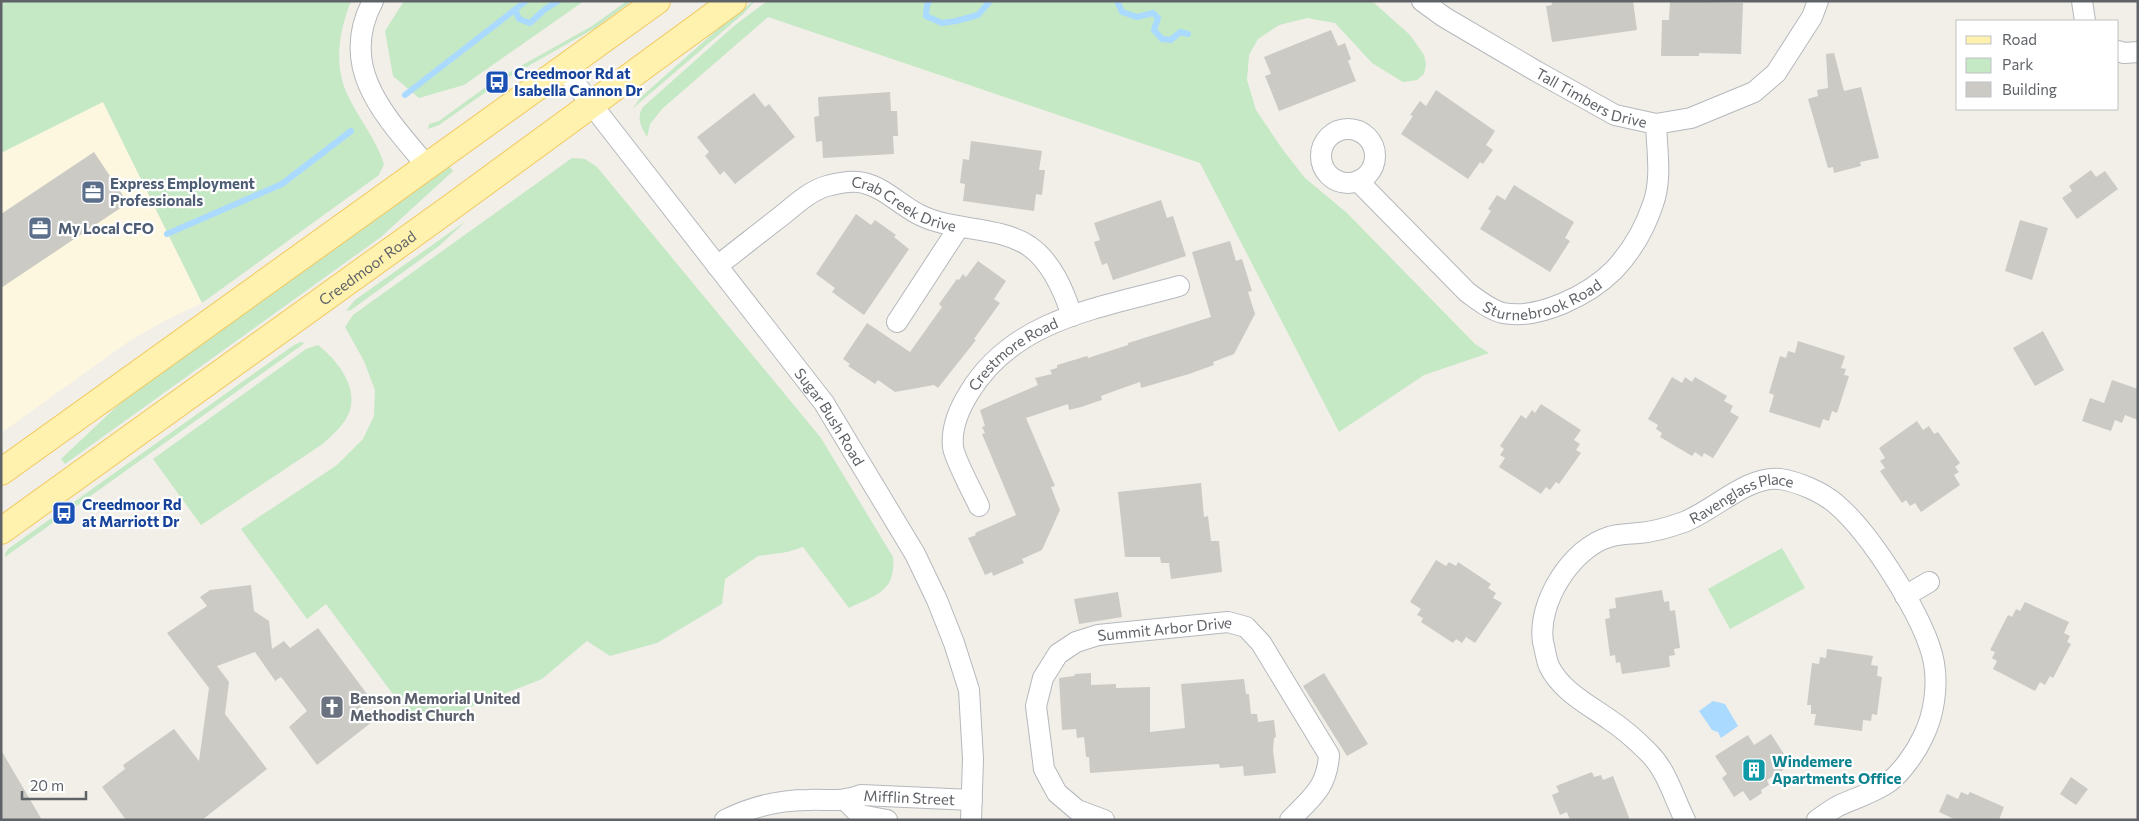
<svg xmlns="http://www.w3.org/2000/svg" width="2139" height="821" font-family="Commissioner,sans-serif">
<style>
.commercial{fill:#fef7e0}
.green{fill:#c5e8c5}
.water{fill:#aadaff}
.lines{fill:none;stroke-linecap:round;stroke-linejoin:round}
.stream{stroke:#aadaff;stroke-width:6}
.building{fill:#cccac5}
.minor-casing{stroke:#b5b8bc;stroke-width:22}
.major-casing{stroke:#f2c960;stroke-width:28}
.minor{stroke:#fff;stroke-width:20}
.major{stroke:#fff2af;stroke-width:26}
.labels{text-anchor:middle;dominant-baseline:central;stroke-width:4.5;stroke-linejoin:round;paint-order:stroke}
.transit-label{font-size:15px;font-weight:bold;fill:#164399;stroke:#fff;text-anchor:start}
.street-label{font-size:15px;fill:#5f6368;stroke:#fff}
.service-label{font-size:15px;font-weight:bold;fill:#4e5e75;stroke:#fff;text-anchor:start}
.worship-label{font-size:15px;font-weight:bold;fill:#5b616d;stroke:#fff;text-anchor:start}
.culture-label{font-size:15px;font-weight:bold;fill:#0d838f;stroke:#fff;text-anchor:start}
</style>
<rect width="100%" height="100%" fill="#f1efe8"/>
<path class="commercial" d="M103,102L202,303L166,320L131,340L1,433V153Z"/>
<path class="green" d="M1,1H351C339,32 333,64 348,96C359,119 376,139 384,164L379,175L202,303L103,102L1,153Z
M404,1H584L464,85L419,98L393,76L385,31Z
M627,1H632L595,28L500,82L439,125L428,129L429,124L439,121L494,81L592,26Z
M754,1H755L743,14L632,109L641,97L728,20Z
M767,1H1372L1410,35L1424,55L1426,65L1424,74L1417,80L1403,82L1372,63L1335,23L1307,18L1279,25L1258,39L1249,55L1247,80L1256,110L1283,150L1305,178L1347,213L1475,344L1489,353L1424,375L1339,432L1200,163L768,17L663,108L650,124L647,137C641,127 636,118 643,107L734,26Z
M572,158L585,159L597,167L821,438L893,557C896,592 876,595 849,608L803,547L787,552L758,556L725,579L722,604L657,643L610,656L587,641L542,679L447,716L420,719L401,705L326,604L307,619L241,529L337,465L363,439L374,416L375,390L364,361L345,327L353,315Z
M448,165L453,171L381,237L65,464L61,459L133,391Z
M466,221L439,246L351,310L346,311L355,300Z
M301,342L304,343L302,345L5,557V554L8,549L294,345Z
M318,345C337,360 359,387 349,413C344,425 333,434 324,443L201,525L153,459L306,349Z
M1782,548L1805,588L1730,629L1708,589Z"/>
<path class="water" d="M1713,701L1725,704L1738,726L1721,738L1718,732L1712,730L1699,711Z"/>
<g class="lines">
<path class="stream" d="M930,1L927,5L926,16L942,23L956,21L978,15L990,1
M1117,1L1122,12L1137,17L1153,13L1158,18L1154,30L1162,39L1171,40L1180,32L1188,34
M515,10L519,19L530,23L544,10L558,1
M405,95L526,1
M167,234L282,184L351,131"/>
</g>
<path class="building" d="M1551,1H1633L1637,30L1552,42L1546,6L1552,5Z
M1670,1L1743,3L1741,54L1699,53V56H1661L1662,20H1669Z
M1331,30L1338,46L1345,43L1351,59L1348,61L1356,81L1279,111L1265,76L1271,74L1264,57Z
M1834,53L1844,91L1861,87L1879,158L1860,162L1861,166L1834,173L1833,167L1828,168L1808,99L1818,96L1817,90L1828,88L1826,54Z
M1436,90L1495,131L1486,145L1493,150L1483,164L1480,162L1468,179L1401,134L1413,116L1410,115L1420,101L1426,106Z
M890,92L891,111H897L898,136H893L894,154L823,158L822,141L816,142L814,117L819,116L818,97Z
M754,93L765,107L769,104L795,137L735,184L724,171L720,175L705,156L709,152L697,137Z
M971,141L1042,151L1039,170H1045L1042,195L1036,194L1034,211L963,201L965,184L960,183L963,159L969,160Z
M94,152L128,203L1,288V214Z
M2091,170L2096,177L2105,171L2118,189L2077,219L2062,198L2072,191L2069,186Z
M1514,185L1574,222L1565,238L1570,241L1550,272L1480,229L1491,211L1488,209L1497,195L1505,200Z
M1161,200L1167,218L1173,216L1186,256L1113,280L1107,263L1102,265L1094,242L1100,240L1094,223Z
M856,214L871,225L875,220L896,235L894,237L909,249L864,315L832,292L835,288L816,274Z
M2020,220L2048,228L2032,280L2005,271Z
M1230,241L1236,261L1242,259L1252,291L1248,292L1255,314L1234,354L1213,362L1214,365L1189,374L1141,388L1140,382L1120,389L1101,396L1102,400L1081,407L1069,410L1068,404L1026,418L1055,486L1051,487L1060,510L1042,550L1022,559L1024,563L993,576L992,572L985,575L968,538L976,535L975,533L1016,515L982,434L985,433L982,427L985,426L980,410L1038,385L1035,378L1052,374L1050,370L1057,368V365L1087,356L1088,358L1128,345V343L1211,317L1192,252Z
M978,261L1006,281L994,299L1000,303L974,339L976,340L938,388L934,385L895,392L878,380L875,384L848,366L850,364L843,359L867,323L910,352L942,307L939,304L957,279L959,280L963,274L966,277Z
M2043,331L2064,370L2035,386L2013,348Z
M1798,341L1845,356L1841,368L1846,369L1844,375L1849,376L1837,413L1832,411L1829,421L1823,419L1820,428L1769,412L1774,395L1769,393L1780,356L1786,358L1788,351L1795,353Z
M1672,377L1682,383L1685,377L1692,382L1695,377L1727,396L1724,401L1733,406L1730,412L1739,417L1713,458L1704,453L1702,457L1695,452L1692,456L1660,437L1662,433L1656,429L1658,425L1648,419Z
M2112,380L2138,389V420L2125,415L2122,423L2115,420L2111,431L2082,421L2090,398L2104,403Z
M1541,404L1581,430L1574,440L1580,444L1576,450L1581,453L1559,484L1556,482L1550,490L1546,487L1541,494L1499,467L1505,458L1500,455L1504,449L1500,446L1521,415L1526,419L1532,410L1535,413Z
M1917,421L1923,430L1929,426L1934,434L1938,432L1960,463L1955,467L1959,472L1954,475L1960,485L1921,512L1915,503L1910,506L1906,500L1902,503L1880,471L1885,468L1880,461L1885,458L1879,448Z
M1201,483L1204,517L1208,516L1211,541H1219L1222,572L1171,579L1169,563H1161L1160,557H1125L1118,492Z
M1436,560L1446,566L1449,562L1456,566L1458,562L1491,584L1488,588L1496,593L1493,598L1502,603L1475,643L1466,637L1462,643L1456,639L1453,643L1421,622L1423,618L1417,615L1421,609L1410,602Z
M251,585L254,611L269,621L272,649L284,641L290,648L318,628L367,694L357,702L372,722L317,765L289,727L307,711L281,677L276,680V682L255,652L217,666L229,682L225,714L267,769L202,820H126L102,787L125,769L123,765L174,729L199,761L209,688L167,633L207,606L200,597L210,590Z
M1662,590L1664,602L1669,601L1670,611L1675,610L1680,648L1674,649L1675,655L1669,656L1670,667L1622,674L1620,662L1616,663L1615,655L1610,656L1605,619L1610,618L1609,609L1616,608L1615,598Z
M1118,592L1122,617L1079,624L1074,599Z
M2025,602L2069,622L2064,633L2070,636L2067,642L2071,644L2053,678L2050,676L2045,685L2040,682L2035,691L1993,669L1997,661L1992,658L1995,652L1990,650L2008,615L2012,617L2016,609L2020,611Z
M1827,649L1873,656L1871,665L1878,666L1877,676L1882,677L1877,715L1872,714L1871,721L1863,720L1862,731L1814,725L1816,714H1811V705H1807L1812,663L1819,664L1820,657L1826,658Z
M1091,673V685L1116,684V688L1150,687V732L1185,728L1181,684L1244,679L1246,694H1249L1251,714H1257L1258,722L1274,720L1276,737L1274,738L1273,750L1276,773L1244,776L1243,766L1220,768L1219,764L1090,773L1089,757H1086L1084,737L1077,738L1076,729L1062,730L1059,678L1074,676L1075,674Z
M1324,673L1368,744L1347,756L1303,686Z
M1771,734L1791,765L1767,780L1769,785L1761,790L1762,793L1750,801L1743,791L1734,797L1722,778L1727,774L1715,756L1748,735L1754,745Z
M1,750L42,820H1Z
M1592,772L1594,777L1601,775L1603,780L1613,776L1630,820H1570L1567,812L1560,815L1552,795L1559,792L1556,786Z
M2071,777L2088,789L2076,805L2060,794Z
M1961,792L1968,795L1970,792L2004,807L1999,820H1956L1939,812L1947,794L1958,799Z"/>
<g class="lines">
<g class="minor-casing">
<g id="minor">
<path d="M373,1C337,68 386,117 426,165"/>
<path id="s1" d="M1422,1L1444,17L1536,71L1615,115L1656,124L1691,118L1754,92L1776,73L1812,17L1818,1"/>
<path d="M2082,1L2085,21"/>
<path d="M2118,51L2124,53L2138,52"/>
<path id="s2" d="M564,69L824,403L915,554L937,600L954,643L969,690L973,759L971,820"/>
<circle cx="1348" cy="156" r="27"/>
<path id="s3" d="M1358,181L1467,292C1478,300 1490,310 1503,313C1539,320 1589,295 1614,270C1631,252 1645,228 1653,204C1662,180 1657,150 1656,124"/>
<path id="s4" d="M717,266C738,250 759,233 780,217C794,206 809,191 827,186C838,183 853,180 864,183C885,188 901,206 920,215C954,232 997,225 1029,246C1052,262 1064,291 1072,316"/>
<path d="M897,322L959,227"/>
<path id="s5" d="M979,506C973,493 954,458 953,447C951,428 959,409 969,393C1014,318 1101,308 1179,286"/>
<path d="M1905,596L1929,582"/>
<path d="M846,801L860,815L887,820"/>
<path id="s6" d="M725,820C751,807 779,800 808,800C829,799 840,803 861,795L972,800"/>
<path id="s7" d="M1104,820L1077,810L1057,793L1044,769L1036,706L1043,678L1058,654L1076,642L1098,635L1228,622L1246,627L1261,643L1329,755C1327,788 1311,798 1290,820"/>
<path id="s8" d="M1685,820C1674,798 1667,771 1649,753C1637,741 1624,729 1610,720C1589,705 1561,691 1549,666C1546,659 1545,649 1543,642C1537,602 1572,548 1609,537C1618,534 1629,534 1639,533C1653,532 1670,527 1684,522C1713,511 1748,475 1780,479C1799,482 1822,492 1836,504C1870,533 1926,619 1934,663C1938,687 1934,715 1923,737C1916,752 1902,772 1889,782C1874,793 1855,798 1838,806C1831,810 1824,815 1817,820"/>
</g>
</g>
<g class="major-casing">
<g id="major">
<path d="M1,472L657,1"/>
<path id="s9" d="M1,531L450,208L733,1"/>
</g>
</g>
<use href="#minor" class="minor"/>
<use href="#major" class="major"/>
</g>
<defs>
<g id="bus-square" transform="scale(1.25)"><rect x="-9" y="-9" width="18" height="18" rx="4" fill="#1a4fb4" stroke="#fff"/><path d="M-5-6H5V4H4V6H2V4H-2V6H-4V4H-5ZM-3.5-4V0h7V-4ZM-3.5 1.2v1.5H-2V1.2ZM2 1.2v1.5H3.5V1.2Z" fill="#fff"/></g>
<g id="office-square" transform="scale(1.25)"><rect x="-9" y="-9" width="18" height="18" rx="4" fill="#5c6f8a" stroke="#fff"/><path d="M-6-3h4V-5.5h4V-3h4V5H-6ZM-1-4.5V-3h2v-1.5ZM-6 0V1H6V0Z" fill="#fff"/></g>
<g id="church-square" transform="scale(1.25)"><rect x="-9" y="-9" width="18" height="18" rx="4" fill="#6b7280" stroke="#fff"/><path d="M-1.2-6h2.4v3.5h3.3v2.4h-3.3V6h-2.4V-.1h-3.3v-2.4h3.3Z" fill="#fff"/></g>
<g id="building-square" transform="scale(1.25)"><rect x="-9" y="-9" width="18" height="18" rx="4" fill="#0f9aa8" stroke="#fff"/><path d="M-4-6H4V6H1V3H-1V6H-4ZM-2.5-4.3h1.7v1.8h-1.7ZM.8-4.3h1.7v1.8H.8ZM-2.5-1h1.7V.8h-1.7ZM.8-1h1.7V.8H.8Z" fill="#fff"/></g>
</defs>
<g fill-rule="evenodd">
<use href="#bus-square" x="497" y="82"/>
<use href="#office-square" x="93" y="192"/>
<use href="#office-square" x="40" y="228"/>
<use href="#bus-square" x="64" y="513"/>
<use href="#church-square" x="332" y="707"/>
<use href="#building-square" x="1754" y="770"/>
</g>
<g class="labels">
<g class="transit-label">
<text x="514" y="73">Creedmoor Rd at<tspan x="514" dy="17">Isabella Cannon Dr</tspan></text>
<text x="82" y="504">Creedmoor Rd<tspan x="82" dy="17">at Marriott Dr</tspan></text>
</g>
<g class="street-label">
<text stroke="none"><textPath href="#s1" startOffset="196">Tall Timbers Drive</textPath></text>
<text stroke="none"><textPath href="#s4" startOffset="219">Crab Creek Drive</textPath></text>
<text stroke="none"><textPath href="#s9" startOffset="451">Creedmoor Road</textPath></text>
<text stroke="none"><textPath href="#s3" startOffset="239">Sturnebrook Road</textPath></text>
<text stroke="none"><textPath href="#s5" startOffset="182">Crestmore Road</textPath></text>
<text stroke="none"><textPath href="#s2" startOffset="438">Sugar Bush Road</textPath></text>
<text stroke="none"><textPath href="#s8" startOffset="508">Ravenglass Place</textPath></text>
<text stroke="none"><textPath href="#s7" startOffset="315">Summit Arbor Drive</textPath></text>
<text stroke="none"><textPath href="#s6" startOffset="188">Mifflin Street</textPath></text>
</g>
<g class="service-label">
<text x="110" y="183">Express Employment<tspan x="110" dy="17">Professionals</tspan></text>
<text x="58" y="228">My Local CFO</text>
</g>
<g class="worship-label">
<text x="350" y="698">Benson Memorial United<tspan x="350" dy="17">Methodist Church</tspan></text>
</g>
<g class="culture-label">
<text x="1772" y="761">Windemere<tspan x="1772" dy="17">Apartments Office</tspan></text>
</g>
</g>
<rect width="2139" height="821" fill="none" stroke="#5f6368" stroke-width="5"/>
<rect x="1956" y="20" width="162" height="90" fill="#ffffff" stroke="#bfc1c3"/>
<rect x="1966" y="36" width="25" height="8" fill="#fff2af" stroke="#bfc1c3"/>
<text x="2002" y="45" font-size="15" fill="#5f6368">Road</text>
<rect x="1966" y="58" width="25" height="15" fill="#c5e8c5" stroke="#bfc1c3"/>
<text x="2002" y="70" font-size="15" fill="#5f6368">Park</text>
<rect x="1966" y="82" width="25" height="15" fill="#cccac5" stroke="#bfc1c3"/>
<text x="2002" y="95" font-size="15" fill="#5f6368">Building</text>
<path d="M22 791v8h64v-8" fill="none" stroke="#5f6368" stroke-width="2.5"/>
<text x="30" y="791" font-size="15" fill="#5f6368" stroke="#ffffff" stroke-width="4" paint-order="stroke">20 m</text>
</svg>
